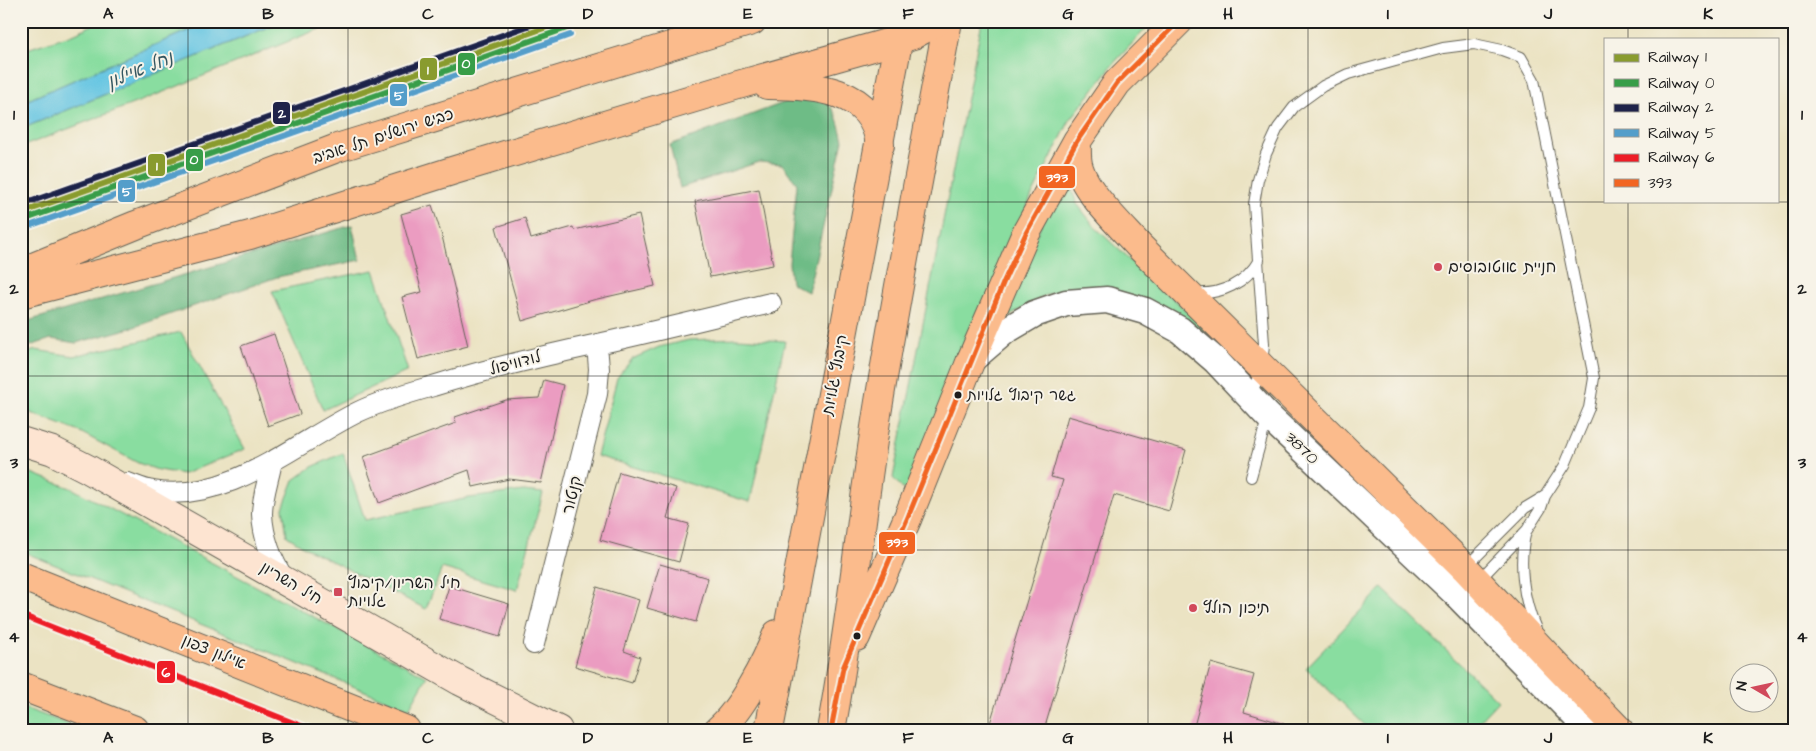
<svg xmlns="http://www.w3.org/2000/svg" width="1816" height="751" font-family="'Architects Daughter','Playpen Sans Hebrew',sans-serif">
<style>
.green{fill:#89dda0;stroke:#527c5e}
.forest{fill:#6ebc86;stroke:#456c51}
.water{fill:#64c5e2;stroke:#40707f}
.building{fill:#eb9cc1}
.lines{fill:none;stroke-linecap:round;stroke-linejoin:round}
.service-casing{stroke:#646256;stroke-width:12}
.minor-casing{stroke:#646256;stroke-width:22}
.tertiary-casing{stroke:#646256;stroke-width:29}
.secondary-casing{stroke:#646256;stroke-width:30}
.primary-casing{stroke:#646256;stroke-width:30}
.motorway-casing{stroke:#646256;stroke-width:30}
.service{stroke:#fff;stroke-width:10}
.minor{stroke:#fff;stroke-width:20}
.tertiary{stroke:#fff;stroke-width:26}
.secondary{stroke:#fde4d1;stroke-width:28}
.primary{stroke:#fbbb8c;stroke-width:28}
.motorway{stroke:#fbbb8c;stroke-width:28}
.bus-1-casing{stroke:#f7f3e8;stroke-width:9}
.bus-1{stroke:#f26522;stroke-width:5}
.rail-1-casing{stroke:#f7f3e8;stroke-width:10}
.rail-2-casing{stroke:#f7f3e8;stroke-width:10}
.rail-3-casing{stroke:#f7f3e8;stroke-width:10}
.rail-4-casing{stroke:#f7f3e8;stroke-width:10}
.rail-5-casing{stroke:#f7f3e8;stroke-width:10}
.rail-1{stroke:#899b2e;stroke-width:6}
.rail-2{stroke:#389d48;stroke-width:6}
.rail-3{stroke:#1f234a;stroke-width:6}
.rail-4{stroke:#549eca;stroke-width:6}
.rail-5{stroke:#ed1d26;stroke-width:6}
.grid{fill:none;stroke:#1c1c1c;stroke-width:1;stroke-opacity:0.55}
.poi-dot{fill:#d1495b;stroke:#f7f3e8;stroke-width:2}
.bus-dot{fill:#1c1c1c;stroke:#f7f3e8;stroke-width:2}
.labels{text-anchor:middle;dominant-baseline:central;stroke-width:4;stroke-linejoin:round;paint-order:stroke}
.bus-label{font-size:15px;fill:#1c1c1c;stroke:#f7f3e8;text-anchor:start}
.street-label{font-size:16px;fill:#1c1c1c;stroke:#f7f3e8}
.poi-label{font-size:16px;fill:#1c1c1c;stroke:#f7f3e8;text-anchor:start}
.water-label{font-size:18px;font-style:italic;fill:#355761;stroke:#f7f3e8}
.line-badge{stroke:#f7f3e8;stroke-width:2}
.badge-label{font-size:14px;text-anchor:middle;font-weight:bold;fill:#fff}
.neatline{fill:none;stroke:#1c1c1c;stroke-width:2}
.grid-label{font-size:16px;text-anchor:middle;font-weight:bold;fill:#1c1c1c}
</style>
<rect width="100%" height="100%" fill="#f7f3e8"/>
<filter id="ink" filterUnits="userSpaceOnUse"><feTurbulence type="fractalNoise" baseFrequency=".02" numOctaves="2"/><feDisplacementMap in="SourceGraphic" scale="10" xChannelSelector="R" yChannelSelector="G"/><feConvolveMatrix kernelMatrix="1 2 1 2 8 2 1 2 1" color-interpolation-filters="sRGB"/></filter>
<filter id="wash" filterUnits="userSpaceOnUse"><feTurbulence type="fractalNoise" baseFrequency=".0096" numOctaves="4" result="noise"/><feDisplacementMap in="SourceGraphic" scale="20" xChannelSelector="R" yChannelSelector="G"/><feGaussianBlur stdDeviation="1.12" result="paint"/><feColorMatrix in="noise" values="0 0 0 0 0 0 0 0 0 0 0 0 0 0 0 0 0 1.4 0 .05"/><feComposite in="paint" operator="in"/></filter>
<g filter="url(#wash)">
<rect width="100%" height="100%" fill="#ebe3c3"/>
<path class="green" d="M101,21H210L21,103V51L73,34Z
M283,21H339L151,97L21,147V129Z
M982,21H1153L1114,63L1070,120L1032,195L905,491L893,478Z
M1065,172L1077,204L1096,228L1133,263L1211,332L1206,339L1103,289L1071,288L1046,295L996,324Z
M374,270L408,371L323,410L272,291Z
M181,332L245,449L184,474L158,470L138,463L80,432L21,409V356L35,350L74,356Z
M737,338L785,341L750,502L597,456L617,378L632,359L659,347L689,340Z
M343,453L365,520L469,498L523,491L543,493L517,590L442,568L426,609L306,548L287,536L283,508L294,480L312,467Z
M21,469L73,489L427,677L409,709L21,551Z
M1382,588L1498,701L1471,730H1370L1306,668Z
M21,707L85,730H21Z"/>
<path class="forest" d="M799,97C807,98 816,98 823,101C837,107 839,127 843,140L808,292L791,283L789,263L797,184L782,164L759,162L680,188L670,145Z
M352,225L360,260L277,277L134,327L76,343L51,339L21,349V323Z"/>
<path class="water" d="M210,21H283L21,129V103Z"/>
<g id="blocks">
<path class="building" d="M759,189L773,265L710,277L695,201Z
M432,205L442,236L468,346L418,359L402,297L422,292L401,214Z
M639,215L655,286L593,300L522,321L496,227L525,218L531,239L573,227L574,230Z
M274,334L300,414L268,426L241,346Z
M544,380L563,385L541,483L509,479L473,487L469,470L379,503L363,457L456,423L455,417L506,400L539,398Z
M1068,416L1186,450L1169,511L1114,495L1044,730H988L1063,480L1051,477Z
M619,472L676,488L667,518L689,524L679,562L600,540Z
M660,564L708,578L696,622L647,608Z
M449,586L509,604L500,637L439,619Z
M597,587L639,600L624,651L640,657L632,683L575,666Z
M1211,663L1254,675L1244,712L1284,724L1283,730H1193Z"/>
</g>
</g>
<g filter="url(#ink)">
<use href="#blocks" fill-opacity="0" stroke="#646256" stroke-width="1"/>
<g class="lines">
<g class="service-casing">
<path id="service" d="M1195,293C1221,295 1246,283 1259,260
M1251,396L1262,366L1264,344L1254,204L1258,180L1266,154L1278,128L1294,107L1323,86L1348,74L1443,48L1474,44L1502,50L1521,57L1534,80L1594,378L1589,408L1565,465L1545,496L1541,508L1527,530L1479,580
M1251,477L1267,419
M1526,531C1518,562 1523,600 1536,629
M1466,567L1525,508L1545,496"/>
</g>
<g class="minor-casing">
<path id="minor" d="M272,461C269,478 262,497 262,514C263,537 272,562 285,580
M128,483C136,486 145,490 153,491C227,504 295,443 358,412C381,401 408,393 433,386C487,369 542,356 598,344C656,331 713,317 771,303
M534,644L597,394L599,369L597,344"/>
</g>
<g class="tertiary-casing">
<path id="tertiary" d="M971,360L1005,331L1034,314L1066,303L1107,300L1145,311L1180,330L1216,361L1267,415L1454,592L1589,730"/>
</g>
<g class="secondary-casing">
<path id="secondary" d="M21,441L53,451L88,469L460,681L558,730"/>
</g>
<g class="primary-casing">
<path id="primary" d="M856,637L908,517L971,360
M718,730C741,711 766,662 777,634
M769,730L902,21
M831,730C851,623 861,515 878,408C899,279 924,150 948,21"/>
</g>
<g class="motorway-casing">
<path id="motorway" d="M767,85C812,85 874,88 880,145
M1077,141C1077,150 1076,159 1079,168C1086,193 1122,227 1140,247L1465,568L1554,663L1619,730
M21,272L136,225L337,148L752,21
M21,294L250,235L455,170L738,85L880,45L913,35L939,21
M971,360L1026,233L1077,141L1117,83L1179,21
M21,576L406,730
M21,686L135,730"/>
</g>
<use href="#service" class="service"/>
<use href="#minor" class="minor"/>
<use href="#tertiary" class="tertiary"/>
<use href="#secondary" class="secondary"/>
<use href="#primary" class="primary"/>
<use href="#motorway" class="motorway"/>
<g class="bus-1-casing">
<path id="bus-1" d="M831,730L843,668L908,517L1004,281L1026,233L1077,141L1117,83L1179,21"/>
</g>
<use href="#bus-1" class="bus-1"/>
<g class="rail-1-casing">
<path id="rail-1" d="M21,213L564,21"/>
</g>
<g class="rail-2-casing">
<path id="rail-2" d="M23,220L567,28"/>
</g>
<g class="rail-3-casing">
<path id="rail-3" d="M21,205L542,21"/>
</g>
<g class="rail-4-casing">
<path id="rail-4" d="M26,227L570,35"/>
</g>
<g class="rail-5-casing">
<path id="rail-5" d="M21,615L311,730"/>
</g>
<use href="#rail-1" class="rail-1"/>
<use href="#rail-2" class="rail-2"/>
<use href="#rail-3" class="rail-3"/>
<use href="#rail-4" class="rail-4"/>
<use href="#rail-5" class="rail-5"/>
</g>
</g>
<path class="grid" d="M188,21V730M348,21V730M508,21V730M668,21V730M828,21V730M988,21V730M1148,21V730M1308,21V730M1468,21V730M1628,21V39M1628,201V730M21,202H1795M21,376H1795M21,550H1795"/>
<g class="poi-dot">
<circle cx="1438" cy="267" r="5"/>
<rect x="333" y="587" width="10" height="10" rx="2.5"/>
<circle cx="1193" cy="608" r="5"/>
</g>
<g class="bus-dot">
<circle cx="958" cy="395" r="4.5"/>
<circle cx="857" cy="636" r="4.5"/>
</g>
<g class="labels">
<g class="bus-label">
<text x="967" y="395">גשר קיבוץ גלויות</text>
</g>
<g class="street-label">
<text transform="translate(383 136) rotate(-18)">כביש ירושלים תל אביב</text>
<text transform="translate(515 363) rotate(-15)">לודוויפול</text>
<text transform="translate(835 375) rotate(-79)">קיבוץ גלויות</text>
<text transform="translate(1302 448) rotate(44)">3870</text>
<text transform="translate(572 495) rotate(-76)">קנטור</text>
<text transform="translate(291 583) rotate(30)">חיל השריון</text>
<text transform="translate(214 652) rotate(22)">איילון צפון</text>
</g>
<g class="poi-label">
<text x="1448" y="267">חניית אוטובוסים</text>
<text x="348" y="583">חיל השריון/קיבוץ<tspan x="348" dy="18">גלויות</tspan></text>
<text x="1203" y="608">תיכון הולץ</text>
</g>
<g class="water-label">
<text transform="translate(140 70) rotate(-22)">נחל איילון</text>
</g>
</g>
<g class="line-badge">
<rect x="457" y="52" width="19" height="24" rx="5" fill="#389d48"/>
<rect x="419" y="57" width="19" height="24" rx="5" fill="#899b2e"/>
<rect x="389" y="83" width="19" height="24" rx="5" fill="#549eca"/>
<rect x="272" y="101" width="19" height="24" rx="5" fill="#1f234a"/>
<rect x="185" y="148" width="19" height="24" rx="5" fill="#389d48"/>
<rect x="147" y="153" width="19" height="24" rx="5" fill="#899b2e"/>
<rect x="1038" y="165" width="38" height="24" rx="5" fill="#f26522"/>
<rect x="117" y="179" width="19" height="24" rx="5" fill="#549eca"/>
<rect x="878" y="531" width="38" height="24" rx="5" fill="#f26522"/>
<rect x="156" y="660" width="20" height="24" rx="5" fill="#ed1d26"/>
</g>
<g class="badge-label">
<text x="466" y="68">0</text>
<text x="428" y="74">1</text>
<text x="399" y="100">5</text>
<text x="282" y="118">2</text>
<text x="194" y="164">0</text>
<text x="157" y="170">1</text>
<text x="1057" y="182">393</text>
<text x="127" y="196">5</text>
<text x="897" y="547">393</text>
<text x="166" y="677">6</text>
</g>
<rect width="1816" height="751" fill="none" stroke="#f7f3e8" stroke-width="55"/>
<rect x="1604" y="38" width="175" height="165" fill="#f7f3e8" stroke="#9f9d96"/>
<rect x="1614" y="54" width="25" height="8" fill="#899b2e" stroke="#9f9d96"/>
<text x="1648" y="62" font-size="15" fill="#1c1c1c">Railway 1</text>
<rect x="1614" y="79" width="25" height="8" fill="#389d48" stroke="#9f9d96"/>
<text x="1648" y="88" font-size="15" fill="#1c1c1c">Railway 0</text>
<rect x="1614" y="104" width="25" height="8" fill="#1f234a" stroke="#9f9d96"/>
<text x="1648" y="112" font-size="15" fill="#1c1c1c">Railway 2</text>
<rect x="1614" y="129" width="25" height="8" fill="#549eca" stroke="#9f9d96"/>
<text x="1648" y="138" font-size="15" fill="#1c1c1c">Railway 5</text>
<rect x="1614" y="154" width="25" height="8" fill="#ed1d26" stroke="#9f9d96"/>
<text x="1648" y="162" font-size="15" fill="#1c1c1c">Railway 6</text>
<rect x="1614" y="179" width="25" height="8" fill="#f26522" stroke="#9f9d96"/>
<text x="1648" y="188" font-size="15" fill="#1c1c1c">393</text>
<g transform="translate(1754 688) rotate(279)"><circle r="24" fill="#f7f3e8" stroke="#9f9d96"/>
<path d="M0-4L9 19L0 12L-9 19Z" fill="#d1495b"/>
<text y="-8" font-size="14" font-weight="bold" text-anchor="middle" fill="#1c1c1c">N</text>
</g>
<rect x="28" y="28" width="1760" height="696" class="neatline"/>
<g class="grid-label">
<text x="108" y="19">A</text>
<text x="268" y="19">B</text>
<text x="428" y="19">C</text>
<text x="588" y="19">D</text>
<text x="748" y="19">E</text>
<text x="908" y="19">F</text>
<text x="1068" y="19">G</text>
<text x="1228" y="19">H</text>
<text x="1388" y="19">I</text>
<text x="1548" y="19">J</text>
<text x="1708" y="19">K</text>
<text x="14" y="120">1</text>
<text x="1802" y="120">1</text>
<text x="14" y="294">2</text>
<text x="1802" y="294">2</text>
<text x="14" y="468">3</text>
<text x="1802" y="468">3</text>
<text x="14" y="642">4</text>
<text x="1802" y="642">4</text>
<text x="108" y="743">A</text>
<text x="268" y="743">B</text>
<text x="428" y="743">C</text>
<text x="588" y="743">D</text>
<text x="748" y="743">E</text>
<text x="908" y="743">F</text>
<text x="1068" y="743">G</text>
<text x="1228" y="743">H</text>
<text x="1388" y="743">I</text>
<text x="1548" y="743">J</text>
<text x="1708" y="743">K</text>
</g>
</svg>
